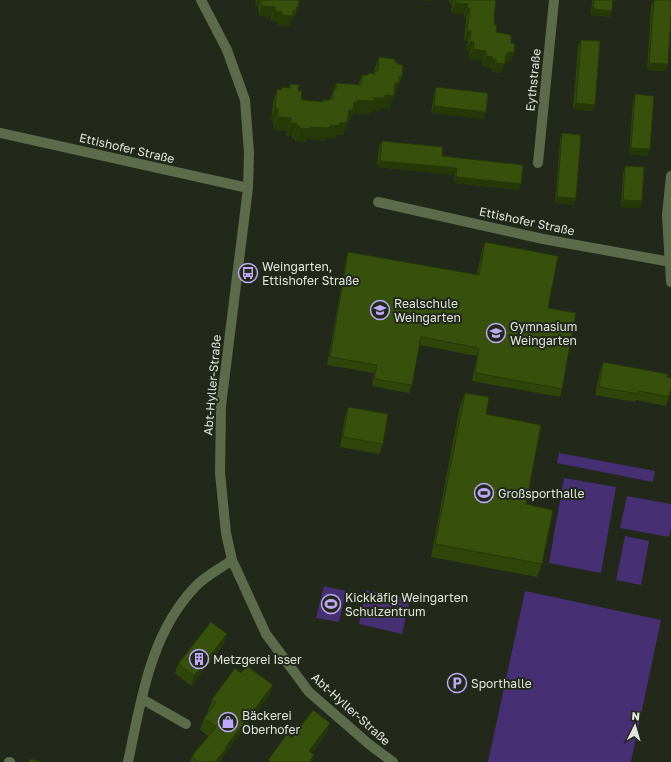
<svg xmlns="http://www.w3.org/2000/svg" width="671" height="762" font-family="'Golos Text',sans-serif">
<style>
.garden{fill:#462f73}
.lines{fill:none;stroke-linecap:round;stroke-linejoin:round}
.minor{stroke:#5c6b4a;stroke-width:10}
.wall{fill:#2f4509}
.shaded-wall{fill:#263808}
.building{fill:#37500b;stroke:#263808}
.labels{text-anchor:middle;dominant-baseline:central;stroke-width:4;stroke-linejoin:round;paint-order:stroke}
.street-label{font-size:12px;fill:#e1e5dc;stroke:#22291b}
.poi-label{font-size:12px;fill:#e1e5dc;stroke:#22291b;text-anchor:start}
</style>
<rect width="100%" height="100%" fill="#22291b"/>
<path class="garden" d="M559,453L655,471L653,482L557,463Z
M564,478L616,487L601,573L549,563Z
M627,496L671,504V527L669,537L620,528Z
M625,536L649,541L641,585L616,580Z
M324,586L346,591L339,622L316,618Z
M366,590L410,599L402,634L359,624Z
M525,591L661,620L631,762H488Z"/>
<g class="lines">
<path class="minor" d="M201,0L227,50L245,100L249,153L248,188L221,406L220,473L226,533L232,560L266,634L309,692L370,745L393,762
M0,133L248,188
M538,163L554,0
M671,176L667,215L671,282
M378,202L543,239L671,262
M142,699L186,724
M9,762H10
M128,762C141,701 150,634 195,587C205,576 220,569 232,560"/>
</g>
<path class="wall" d="M256,0H299L298,7L295,17H293L289,26L278,25V22L271,21V17L259,16L258,7H255Z
M449,0H496L494,17V25L496,32L511,62H505L501,73L492,72L493,69H490V67L482,66L483,61L469,59L470,52L466,51L468,41L464,40L466,18H464V14L451,13L452,4H449Z
M592,0H613L610,17L591,15Z
M653,0L668,64L665,71L647,70L651,6Z
M581,40L595,105L592,111L573,109L578,46Z
M379,57L395,62L397,64L402,76L389,109L381,108L380,111H370L369,114L353,113L352,116H351L348,123H347L343,135H336L335,139L326,138L325,141L306,139L305,142L295,141V139H292V136H286L287,131L273,130L274,122L271,121L273,102L277,89L281,90L282,87L289,88L290,84L298,91L301,99L303,100L322,102L323,100H330L336,83L358,85L362,75H367L368,73L374,74V70Z
M436,87L486,112L483,119L431,113L434,94Z
M635,94L650,149L647,156L629,154L633,101Z
M562,133L576,198L574,205L555,203L560,140Z
M382,141L442,156L519,190L454,183L455,175L377,167L379,147Z
M625,166L640,208L621,207L623,173Z
M485,242L548,308L562,389L560,397L472,381L477,356L419,345L412,385L409,393L372,386L374,373L327,365L346,260L348,252L477,275L482,250Z
M603,362L669,397L666,406L636,400L635,402L595,395L600,371Z
M465,393L486,414L526,504L542,564L537,577L431,557L460,405Z
M348,407L383,444L379,454L340,447L345,417Z
M224,644L191,686L175,673L178,664Z
M241,673L273,685L268,697L223,756L221,762H190L192,756L208,736L200,730L204,718L209,712L208,710L212,699Z"/>
<path class="shaded-wall" d="M258,0H261L258,7H255Z
M420,0H431V1Z
M450,0H453L452,4H449Z
M455,3L468,4L464,14L451,13Z
M262,6L275,7L271,17L259,16Z
M296,7H298L295,17H293L296,10Z
M467,8H470L466,18H464Z
M593,9L612,11L610,17L591,15Z
M275,11L282,12L278,22L271,21Z
M281,15L293,16L289,26L278,25Z
M467,31H471L468,41L464,40Z
M470,42H474L470,52L466,51Z
M473,49L486,51L483,61L469,59Z
M508,52L514,53L511,62H505L501,73L492,72L496,63Z
M486,56L493,57L490,67L482,66Z
M493,59H496L493,69H490Z
M649,63L668,64L665,71L647,70Z
M395,83H399L389,109L381,108L380,111H370L369,114L353,113L352,116H351L348,123H347L343,135H336L335,139L326,138L325,141L306,139L305,142L295,141L300,128L330,125L349,110L354,102L357,100L374,98L385,95Z
M576,103L595,105L592,111L573,109Z
M434,106L486,112L483,119L431,113Z
M275,108L278,109L274,122L271,121Z
M278,117L291,118L287,131L273,130Z
M291,123H297L292,136H286Z
M297,126H300L295,139H292Z
M631,148L650,149L647,156L629,154Z
M380,161L457,168L455,175L377,167Z
M456,177L521,184L519,190L454,183Z
M557,197L576,198L574,205L555,203Z
M623,200L642,201L640,208L621,207Z
M227,634L224,644L191,686L194,676Z
M273,685L268,697L223,756L222,761L221,762H215L225,748Z
M330,723L327,733L306,761L309,751Z
M314,755L312,762H309Z"/>
<path class="building" d="M262,0H299L298,7H296V10H293V16L281,15L282,12L275,11V7L262,6Z
M455,0H496L494,17H495L494,25H497L496,32L511,35V43L515,44L514,53L508,52V55L506,54L505,64L496,63V59H493V57L486,56V51L473,49L474,42H470L471,31H467L470,8H467L468,4L455,3Z
M594,0H613L612,11L593,9Z
M654,0H671V17L668,64L649,63Z
M581,40L600,41L595,105L576,103Z
M379,57L395,59V62H398L397,64L403,65L402,76H399V83H395L394,96L385,95V98H374V101L357,100V103L354,102L353,110H349L347,122L340,123L339,126L330,125L329,128L310,127V129L300,128V126H297V123H291V118L278,117V109L275,108L277,89L281,90L282,87L290,88V84L299,85L298,91H302L301,99H303V100L323,102V100H330V98L333,99V90H336V83L361,85L362,75H368V73L375,74V71H378Z
M436,87L488,93L486,112L434,106Z
M635,94L654,96L650,149L631,148Z
M562,133L581,135L576,198L557,197Z
M382,141L443,147L442,156L523,165L521,184L456,177L457,168L380,161Z
M625,166L644,167L642,201L623,200Z
M485,242L558,256L548,308L576,313L562,389L475,373L479,348L421,337L412,385L374,379L377,365L330,357L348,252L479,275Z
M603,362L668,374L667,377L671,378V388L669,397L639,391L638,394L599,387Z
M465,393L489,397L486,414L541,425L526,504L553,510L542,564L435,544Z
M348,407L388,414L383,444L343,437Z
M211,622L227,634L194,676L178,664Z
M247,666L273,685L225,748L226,749L215,762H198L192,756L216,727L204,718L216,702L212,699L235,668L241,673Z
M313,710L330,723L309,751L314,755L309,762H269L270,761L268,760L287,734L292,738Z
M30,759L43,762H29Z"/>
<defs>
<g id="bus-ring" transform="scale(1)"><circle r="9.5" fill="#22291b" stroke="#bda9f5" stroke-width="1.5"/><path d="M-5-6H5V4H4V6H2V4H-2V6H-4V4H-5ZM-3.5-4V0h7V-4ZM-3.5 1.2v1.5H-2V1.2ZM2 1.2v1.5H3.5V1.2Z" fill="#bda9f5"/></g>
<g id="school-ring" transform="scale(1)"><circle r="9.5" fill="#22291b" stroke="#bda9f5" stroke-width="1.5"/><path d="M0-5L7-2L0 1L-7-2ZM-4 1L0 2.5L4 1V4Q0 6-4 4Z" fill="#bda9f5"/></g>
<g id="stadium-ring" transform="scale(1)"><circle r="9.5" fill="#22291b" stroke="#bda9f5" stroke-width="1.5"/><path d="M0-5a6.5 5 0 1 0 0 10a6.5 5 0 1 0 0-10ZM-3.5-1.8h7v3.6h-7Z" fill="#bda9f5"/></g>
<g id="building-ring" transform="scale(1)"><circle r="9.5" fill="#22291b" stroke="#bda9f5" stroke-width="1.5"/><path d="M-4-6H4V6H1V3H-1V6H-4ZM-2.5-4.3h1.7v1.8h-1.7ZM.8-4.3h1.7v1.8H.8ZM-2.5-1h1.7V.8h-1.7ZM.8-1h1.7V.8H.8Z" fill="#bda9f5"/></g>
<g id="parking-ring" transform="scale(1)"><circle r="9.5" fill="#22291b" stroke="#bda9f5" stroke-width="1.5"/><path d="M-3.5-5.5H1a3.5 3.5 0 0 1 0 7H-1V5.5H-3.5ZM-1-3.4V-.6H.8a1.4 1.4 0 0 0 0-2.8Z" fill="#bda9f5"/></g>
<g id="shop-ring" transform="scale(1)"><circle r="9.5" fill="#22291b" stroke="#bda9f5" stroke-width="1.5"/><path d="M-5-2.5h2.3a2.7 3.5 0 0 1 5.4 0H5L5.5 6h-11ZM-1.5-2.5h3a1.5 2.3 0 0 0-3 0Z" fill="#bda9f5"/></g>
</defs>
<g fill-rule="evenodd">
<use href="#bus-ring" x="248" y="273"/>
<use href="#school-ring" x="380" y="310"/>
<use href="#school-ring" x="496" y="333"/>
<use href="#stadium-ring" x="484" y="493"/>
<use href="#stadium-ring" x="331" y="604"/>
<use href="#building-ring" x="199" y="659"/>
<use href="#parking-ring" x="457" y="683"/>
<use href="#shop-ring" x="228" y="722"/>
</g>
<g class="labels">
<g class="street-label">
<text transform="translate(533 80) rotate(-84)">Eythstraße</text>
<text transform="translate(127 148) rotate(13)">Ettishofer Straße</text>
<text transform="translate(527 221) rotate(12)">Ettishofer Straße</text>
<text transform="translate(212 385) rotate(-85)">Abt-Hyller-Straße</text>
<text transform="translate(351 709) rotate(42)">Abt-Hyller-Straße</text>
</g>
<g class="poi-label">
<text x="262" y="266">Weingarten,<tspan x="262" dy="14">Ettishofer Straße</tspan></text>
<text x="394" y="303">Realschule<tspan x="394" dy="14">Weingarten</tspan></text>
<text x="510" y="326">Gymnasium<tspan x="510" dy="14">Weingarten</tspan></text>
<text x="498" y="493">Großsporthalle</text>
<text x="345" y="597">Kickkäfig Weingarten<tspan x="345" dy="14">Schulzentrum</tspan></text>
<text x="213" y="659">Metzgerei Isser</text>
<text x="471" y="683">Sporthalle</text>
<text x="242" y="715">Bäckerei<tspan x="242" dy="14">Oberhofer</tspan></text>
</g>
</g>
<g transform="translate(635 726) rotate(5)" stroke="#22291b" stroke-width="3" paint-order="stroke">
<path d="M0-3L7 15L0 10L-7 15Z" fill="#e1e5dc"/>
<text y="-6" font-size="11" font-weight="bold" text-anchor="middle" fill="#e1e5dc">N</text>
</g>
</svg>
